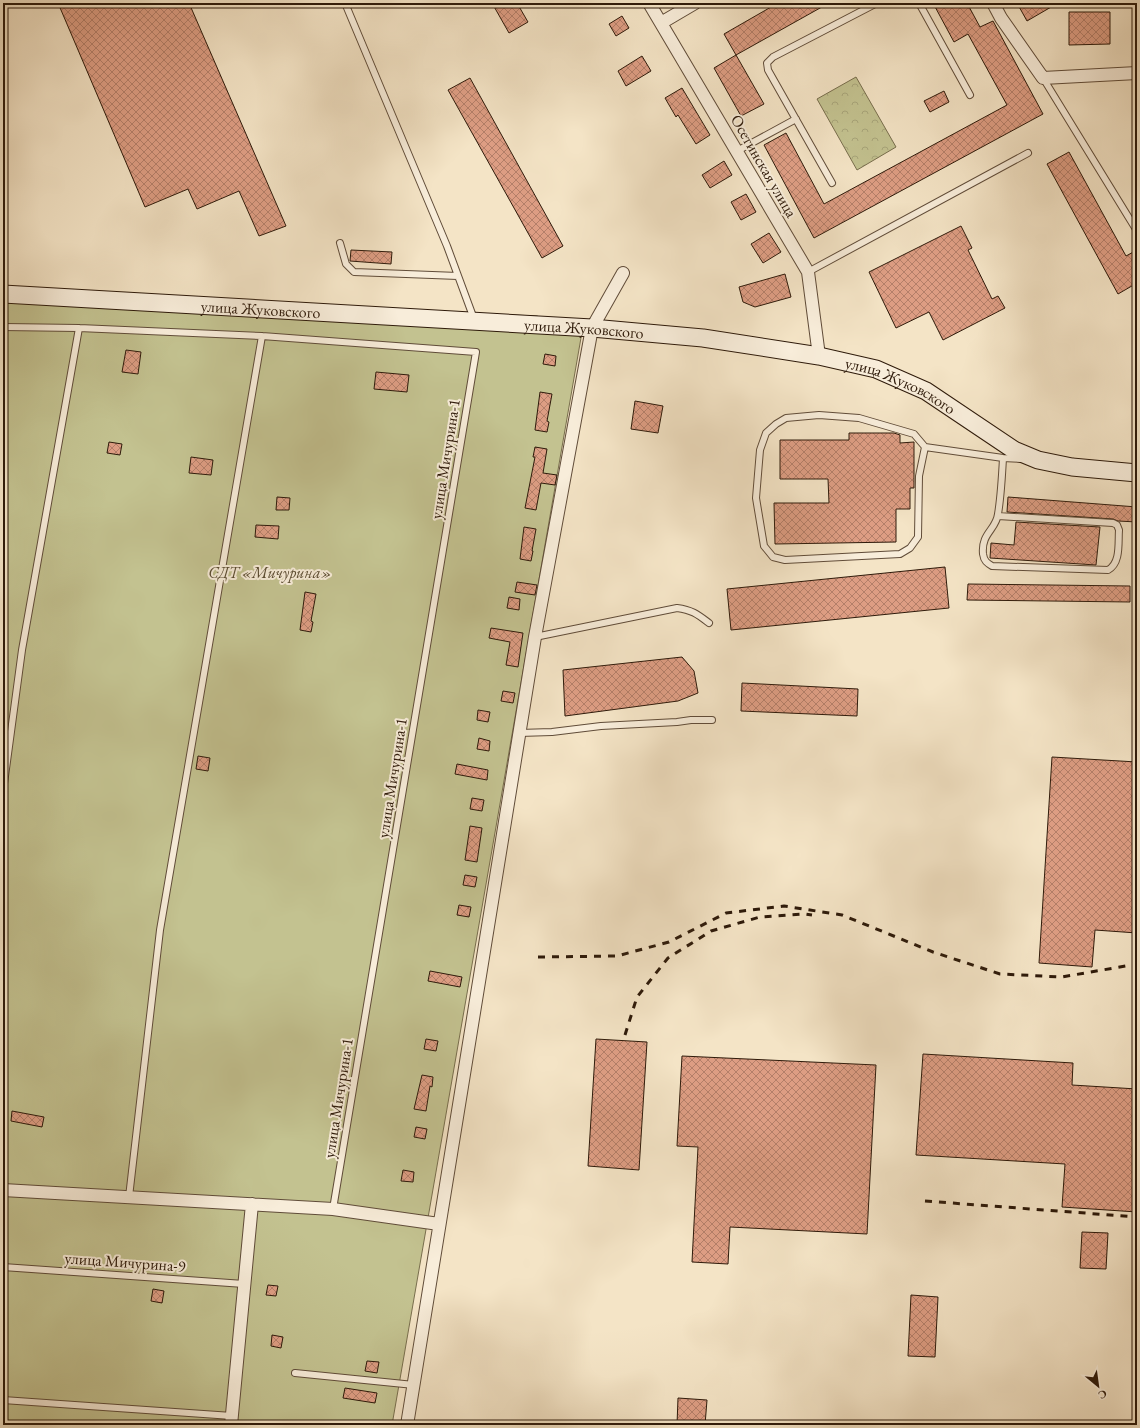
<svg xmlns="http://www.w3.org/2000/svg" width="1140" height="1428" font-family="'EB Garamond',serif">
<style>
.green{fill:#c3c290;stroke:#786e4d}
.park{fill:url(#park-crowns);stroke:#786e4d}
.building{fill:url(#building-cross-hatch);stroke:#2e1a0a}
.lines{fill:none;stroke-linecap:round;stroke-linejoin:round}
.lane-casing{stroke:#604c39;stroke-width:8}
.street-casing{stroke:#604c39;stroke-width:14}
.secondary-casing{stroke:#2e1a0a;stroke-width:19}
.lane{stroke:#f8edda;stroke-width:6}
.street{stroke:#f8edda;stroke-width:12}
.secondary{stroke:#f8edda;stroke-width:17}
.rail{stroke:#2e1a0a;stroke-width:3;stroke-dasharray:7 7;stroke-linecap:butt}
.labels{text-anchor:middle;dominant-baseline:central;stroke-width:4;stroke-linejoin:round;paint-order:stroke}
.street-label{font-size:16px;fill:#2e1a0a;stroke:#f8edda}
.park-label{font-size:16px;font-style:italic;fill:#5b4c32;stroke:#f8edda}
</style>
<defs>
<pattern id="park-crowns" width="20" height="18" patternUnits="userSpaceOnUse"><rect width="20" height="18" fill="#c3c290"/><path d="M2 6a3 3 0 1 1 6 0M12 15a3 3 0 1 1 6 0" fill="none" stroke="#a8a67b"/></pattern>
<pattern id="building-cross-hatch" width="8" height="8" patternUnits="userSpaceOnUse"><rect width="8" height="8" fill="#dd9d83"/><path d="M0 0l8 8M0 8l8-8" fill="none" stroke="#b47f69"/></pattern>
</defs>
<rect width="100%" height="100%" fill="#f4e4c6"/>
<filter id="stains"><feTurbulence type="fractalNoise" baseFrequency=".005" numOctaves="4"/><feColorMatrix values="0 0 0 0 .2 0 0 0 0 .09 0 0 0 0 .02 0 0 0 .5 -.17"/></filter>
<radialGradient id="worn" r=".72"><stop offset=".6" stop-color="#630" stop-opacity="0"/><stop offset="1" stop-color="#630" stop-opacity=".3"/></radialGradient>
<path class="green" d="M3,295L537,316L582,332L392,1425H3Z"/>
<path class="park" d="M856,77L896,147L857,170L817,99Z"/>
<path class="building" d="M58,3H189L286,226L259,236L239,191L197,209L188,189L145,207Z
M492,3H517L528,22L509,33Z
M778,3H829L736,55L724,34Z
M933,3H967L980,27L993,21L1043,114L814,238L764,145L786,133L824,204L1007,105L968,34L954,42Z
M1017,3H1058L1027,21Z
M1069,12H1110V44L1069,45Z
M622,16L629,28L616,36L609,24Z
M736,55L764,104L741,116L714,68Z
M642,56L651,71L626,86L618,71Z
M470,78L563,246L542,258L448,90Z
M682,88L710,135L696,144L678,115L676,117L665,98Z
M944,91L949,102L930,112L924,101Z
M1069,152L1126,256L1137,250V283L1118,294L1047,164Z
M724,161L732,175L710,188L702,175Z
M746,194L756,212L741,220L731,202Z
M961,226L972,248L968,250L992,299L998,296L1005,308L943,340L929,312L896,328L869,272Z
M769,233L781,252L763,263L751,244Z
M351,250L392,252L391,264L350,261Z
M785,274L791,297L755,307L743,302L739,287Z
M126,350L141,352L138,374L122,372Z
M545,354L556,356L555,366L543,364Z
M376,372L409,375L407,392L374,389Z
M540,392L552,394L547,421L549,422L547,432L535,430Z
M635,401L663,406L658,433L631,429Z
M849,433H894L900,435V443L914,442V488H910V509H896V542L775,544L774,503H829L828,479H780V440H849Z
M109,442L122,444L120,455L107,453Z
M535,447L547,449L543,473L557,475L555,485L541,483L536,510L525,508L535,457H533Z
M191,457L213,460L211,475L189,473Z
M277,497L290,498L289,510H276Z
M1008,497L1137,507V522L1118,521L1113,519L1007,512Z
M1016,522L1100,527L1096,565L990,558L991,543L1014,545Z
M256,525L279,526L278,539L255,537Z
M524,527L536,529L532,551H533L531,561L520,559Z
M945,567L949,608L731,630L727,589Z
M517,582L537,585L535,595L515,592Z
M968,584L1130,586V602L967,600Z
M305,592L316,594L311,621L313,622L311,632L300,630Z
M509,597L520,599L519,610L507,608Z
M491,628L523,633L518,667L506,665L510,642L489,638Z
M682,657L694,671L698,693L678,701L565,716L563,670Z
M742,683L858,689L857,716L741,711Z
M503,691L515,693L513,703L501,701Z
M478,710L490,712L488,722L477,720Z
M479,738L490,741L489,751L477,749Z
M198,756L210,758L208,771L196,769Z
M1052,757L1137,762V933L1095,930L1092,967L1039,963Z
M457,764L488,770L487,780L455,774Z
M472,798L484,800L482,811L470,809Z
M470,826L482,828L477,862L465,860Z
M465,875L477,877L475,887L463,885Z
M459,905L471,907L469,917L457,915Z
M430,971L462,977L460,987L428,981Z
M426,1039L438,1041L436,1051L424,1049Z
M596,1039L647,1042L639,1170L588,1166Z
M923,1054L1073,1063L1072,1085L1137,1089V1212L1062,1207L1065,1164L916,1155Z
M682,1056L876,1065L867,1234L730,1227L728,1264L692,1262L698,1147L677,1146Z
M422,1075L433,1077L432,1087L430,1086L426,1111L414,1109Z
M12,1111L44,1117L42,1127L11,1121Z
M416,1127L427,1129L425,1139L414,1137Z
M403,1170L414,1172L413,1182L401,1181Z
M1082,1232L1108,1233L1106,1269L1080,1268Z
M268,1285L278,1286L276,1296L266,1295Z
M153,1289L164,1291L162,1303L151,1301Z
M911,1295L938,1297L935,1357L908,1356Z
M272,1335L283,1337L281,1348L271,1346Z
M367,1361L379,1362L377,1373L365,1371Z
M345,1388L377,1393L375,1403L343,1398Z
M678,1398L707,1400L705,1425H677Z"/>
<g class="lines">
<g class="lane-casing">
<path id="lane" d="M345,3L447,246L474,319
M919,3L970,95
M1043,78L1137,231
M737,151L796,119
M832,183L768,70L767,63L773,57L877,3
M340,243L346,264L354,272L458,276
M808,272L1028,153
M3,327L79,328L262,336L476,352L333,1209
M925,447L919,476L918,537L910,548L900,554L785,560L773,557L764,546L756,498L760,450L766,433L776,424L786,418L819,415L859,418L914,434L925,447L1003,458L1021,459
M998,516L1113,523L1117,525L1119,530C1118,543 1121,563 1108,570L992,566C987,563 984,561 983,554C981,533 996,530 998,514C1001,496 1002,477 1003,458
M535,637L677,608C692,610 697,614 709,623
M519,733L552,732L601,726L677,722L691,720H712
M3,791L22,650L79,328
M129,1197L160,930L262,336
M3,1267L244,1284
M295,1373L414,1385
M3,1400L232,1416"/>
</g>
<g class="street-casing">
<path id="street" d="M649,3L808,272L819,356
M993,3L1001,18L1043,78L1137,73
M661,23L695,3
M3,1190L333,1209L439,1224
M231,1425L252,1204
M407,1425L535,637L592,328L623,273"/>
</g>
<g class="secondary-casing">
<g id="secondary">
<path id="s1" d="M3,294L592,328L703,338L819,356L876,369L926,391L1014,450L1038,460L1072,467L1137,473"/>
</g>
</g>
<use href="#lane" class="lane"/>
<use href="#street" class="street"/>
<use href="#secondary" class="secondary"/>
<path class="rail" d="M538,957L617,956L669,942L726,913L784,906L842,915L933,952L1000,974L1062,977L1137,964
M625,1035L637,997L668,958L711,931L760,917L805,914L812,915
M925,1201L1137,1217"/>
</g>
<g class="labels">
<g class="street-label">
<text transform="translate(764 166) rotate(60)">Осетинская улица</text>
<text stroke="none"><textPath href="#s1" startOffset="258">улица Жуковского</textPath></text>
<text stroke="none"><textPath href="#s1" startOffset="582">улица Жуковского</textPath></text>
<text stroke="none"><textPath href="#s1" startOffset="906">улица Жуковского</textPath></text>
<text transform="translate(445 459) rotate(-81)">улица Мичурина-1</text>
<text transform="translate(392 778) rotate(-81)">улица Мичурина-1</text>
<text transform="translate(338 1098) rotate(-81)">улица Мичурина-1</text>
<text transform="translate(125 1262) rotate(4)">улица Мичурина-9</text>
</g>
<g class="park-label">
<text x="270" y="572">СДТ «Мичурина»</text>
</g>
</g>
<rect width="1140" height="1428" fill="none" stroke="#f4e4c6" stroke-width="16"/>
<rect x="4" y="4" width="1132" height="1420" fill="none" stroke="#2e1a0a" stroke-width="2"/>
<rect x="8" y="8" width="1124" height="1412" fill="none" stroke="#2e1a0a"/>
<g transform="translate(1098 1386) rotate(151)" stroke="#f8edda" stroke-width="3" paint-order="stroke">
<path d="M0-3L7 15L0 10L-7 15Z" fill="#2e1a0a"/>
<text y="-6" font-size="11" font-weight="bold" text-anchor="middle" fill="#2e1a0a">С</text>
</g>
<rect width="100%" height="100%" filter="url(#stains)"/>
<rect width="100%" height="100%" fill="url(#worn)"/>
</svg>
